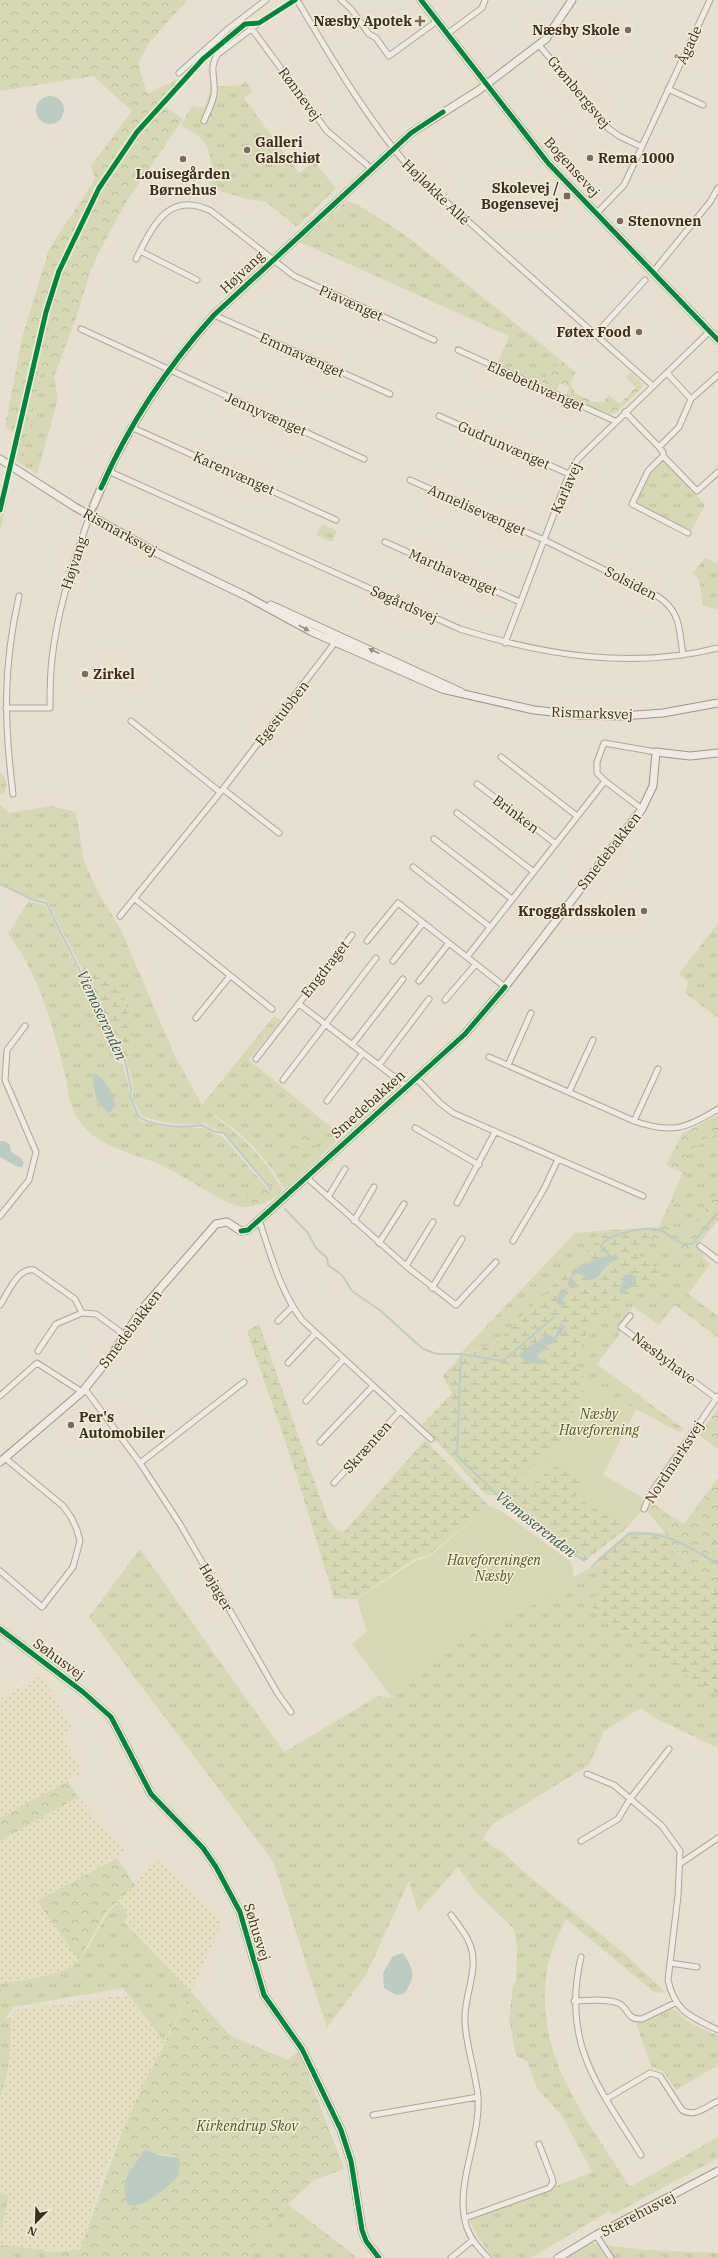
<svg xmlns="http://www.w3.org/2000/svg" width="718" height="2258" font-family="'IBM Plex Serif',serif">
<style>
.farmland{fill:url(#farmland-dots)}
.grass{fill:url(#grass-tufts)}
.forest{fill:url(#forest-crowns);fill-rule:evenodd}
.wetland{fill:url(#wetland-marsh);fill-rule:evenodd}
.garden{fill:#d6d7b3}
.water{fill:#bcccc2}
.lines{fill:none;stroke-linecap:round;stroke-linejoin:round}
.stream{stroke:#bcccc2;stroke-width:2}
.street-casing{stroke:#ada599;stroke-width:7}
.secondary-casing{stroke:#9c958a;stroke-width:9}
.street{stroke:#efebe3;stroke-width:5}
.secondary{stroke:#efebe3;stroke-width:7}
.street-bridge-casing{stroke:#ada599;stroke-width:7;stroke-linecap:butt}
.street-bridge{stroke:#efebe3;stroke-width:5}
.cycleway-casing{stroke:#f7eed8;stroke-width:8}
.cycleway{stroke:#00873e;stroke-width:5}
.oneway{fill:#968c82}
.poi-dot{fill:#786c5e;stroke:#f7eed8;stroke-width:1.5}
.labels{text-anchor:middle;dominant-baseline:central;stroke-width:3;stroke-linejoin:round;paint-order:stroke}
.poi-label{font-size:14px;font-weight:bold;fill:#3d2e20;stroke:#f7eed8;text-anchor:end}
.street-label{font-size:14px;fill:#3d2e20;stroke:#f7eed8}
.park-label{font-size:14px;font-style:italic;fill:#4d5a26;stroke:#f7eed8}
.water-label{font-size:15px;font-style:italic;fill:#2f5d5a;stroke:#f7eed8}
</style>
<defs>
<pattern id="farmland-dots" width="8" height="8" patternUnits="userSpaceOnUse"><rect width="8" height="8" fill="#e6dfc2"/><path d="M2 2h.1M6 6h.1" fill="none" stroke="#c6c0a6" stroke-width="1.8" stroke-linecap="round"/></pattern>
<pattern id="grass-tufts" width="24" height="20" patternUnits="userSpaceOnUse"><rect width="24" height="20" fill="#d6d7b3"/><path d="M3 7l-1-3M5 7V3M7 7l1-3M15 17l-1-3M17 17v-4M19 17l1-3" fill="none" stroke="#b9b99a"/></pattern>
<pattern id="forest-crowns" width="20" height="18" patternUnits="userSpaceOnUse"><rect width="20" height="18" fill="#d6d7b3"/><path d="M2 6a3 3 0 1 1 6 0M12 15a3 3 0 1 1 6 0" fill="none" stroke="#b9b99a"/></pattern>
<pattern id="wetland-marsh" width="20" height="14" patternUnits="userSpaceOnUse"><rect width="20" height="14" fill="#d6d7b3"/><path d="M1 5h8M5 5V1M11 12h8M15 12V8" fill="none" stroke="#b9b99a"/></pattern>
</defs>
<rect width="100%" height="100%" fill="#e7e0d1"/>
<path class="farmland" d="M42,1675L72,1729L62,1736L82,1773L0,1818V1699Z
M78,1797L126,1851L37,1901L79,1960L62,1971L0,1984V1841Z
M155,1859L223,1920L191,1992L124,1922L128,1916L119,1901L135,1885Z
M126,1995L164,2042L141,2089L102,2177L80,2251L54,2249L44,2250L0,2245V2231L9,2197L0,2192V2097L6,2084L10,2063L11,2017L17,2010Z"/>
<path class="grass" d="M246,81L253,91L244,98L299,173L314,162L336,188L297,227L266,202L243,198L210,188L209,182L216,181L207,146L200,137L181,125L192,106L204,108L210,93V87L241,85Z
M347,201L358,205L404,234L561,360L541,382L497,364L509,336L300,242Z
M41,372L54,377L58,398L37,474L21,464Z
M664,460L705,505L691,531L638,505L636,500L651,472Z
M6,493L8,497L0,532V517Z
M322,524L337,531L332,542L316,535Z
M705,558L718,564V610L703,605L699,580L693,573Z
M0,772C7,778 8,785 4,793L0,795Z
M0,805L9,813L51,806L76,812L84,862L98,892L121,930L174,1054L202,1105L274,1016L281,1020L249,1060L342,1136L285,1189C269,1161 243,1132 214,1115L213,1116C239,1132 265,1159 280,1186L272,1188L224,1132L207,1126V1123C185,1126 163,1123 142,1116L132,1098L133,1085L127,1062L134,1033L87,962L77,959L46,900L26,897L0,885Z
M29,901L45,905L108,1031V1043L123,1066L129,1088V1099L140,1121L161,1126L203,1128L223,1137L268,1189L246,1193L234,1205C210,1195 189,1179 165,1167C141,1155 105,1150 86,1129C66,1106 71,1097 64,1071C53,1025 37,970 8,934Z
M718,923V1018L685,993L688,982L679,974Z
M718,1133V1193L686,1233L672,1230L669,1225L673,1213L672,1206L686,1176L688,1156L693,1148Z
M608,1230L496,1343L458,1356L575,1233Z
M646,1239H658L678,1251L692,1252L697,1247L704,1254L703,1258L710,1264L688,1294L718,1316V1338L675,1305L659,1325L633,1306L617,1327L622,1331L597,1364L684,1429L681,1433L587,1383L574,1360L589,1329L661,1272L635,1252Z
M140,1549L284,1752L378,1696L392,1698L449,1647L472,1633L542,1600L574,1577L599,1563L604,1582L590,1606L676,1669L718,1694V1748L653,1717L641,1708L604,1731L589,1765L493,1824L483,1838L493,1847L500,1850L531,1878L625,1954L665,1992L655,1993L566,1919C558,1936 550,1952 547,1970C533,2056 587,2119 630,2187L718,2137V2158L612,2215L609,2211L531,2258H493L479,2239L469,2220L592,2172L561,2114L538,2090L527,2061L516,2056L509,2019L513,1986L516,1982L517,1947L514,1929L476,1892L458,1867L418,1912L409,1881L366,1975L327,2028L273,1861L89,1617Z
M119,1901L128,1916L124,1922L191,1992L164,2042L123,1988L13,2007L4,2020L11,2017C10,2045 11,2071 0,2097V1984C21,1980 65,1976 79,1960C95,1941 100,1919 119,1901Z
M670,2008L675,2010L690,2023L718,2036V2065L676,2090L663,2071L652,2068L636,2024Z
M0,2192L9,2197L0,2231Z
M288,2204L355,2256L353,2258H248L271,2220Z
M592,2243L598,2244L607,2258H568Z
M0,2245L44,2250L58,2258H0Z
M606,2245L647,2250L718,2253V2258H615Z"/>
<path class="forest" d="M0,0H187L149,43L138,63L147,94L179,78L175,87C161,101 146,115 134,131C102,173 75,222 57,272C38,324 27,379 14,433L5,427L22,338L49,249L95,179L91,166L132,111L93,76L0,91Z
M163,105L183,119L128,199L106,239L91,269L76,318L54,377L41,372L21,464L15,459L16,452C27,405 36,357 49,311C70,234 112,165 163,105Z
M561,360L576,373L570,383L575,393L594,402H603L609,395L620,404L636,387L625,377L631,373L641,382L642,388L614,414H609L566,395L569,387L559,383L557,390L541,382Z
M718,1115V1133L693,1148L688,1156L686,1176L672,1206L673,1213L669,1225L672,1230L686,1233L718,1193V1220L692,1252L678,1251L658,1239H646L659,1227L683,1173L666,1165L682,1134Z
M305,1127L317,1134L318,1143L303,1156L292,1152L290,1144L294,1131Z
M280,1186L283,1191C270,1202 252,1211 234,1205L246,1193Z
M718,1408V1449L699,1435Z
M718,1478V1587L705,1580L674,1552L665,1533L646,1510L649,1501L684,1524Z
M68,1781L78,1797L0,1841V1818Z
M117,1858L135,1885L106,1912L79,1960L37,1901Z
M191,1992L231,2036L288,2060L299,2051L344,2169L314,2180L271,2220L248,2258H58L45,2252L80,2250L121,2135L141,2089ZM142,2152L176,2156L157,2194L137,2205L133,2166L137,2164Z"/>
<path class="wetland" d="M77,959L87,962L124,997L134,1033L127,1062L111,1038V1025L105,1018Z
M659,1228L635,1252L661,1272L589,1329L574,1360L587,1383L557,1448L519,1478L527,1488L556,1465L584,1482L576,1497L628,1527L585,1561L497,1495H486L422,1425L452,1393L443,1376L461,1356L496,1343L608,1230ZM615,1255L616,1260L608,1263L602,1274L587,1279L581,1274L576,1273L572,1278L577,1283L568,1281L586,1262ZM565,1324L564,1328L538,1354L540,1361L522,1352L552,1337Z
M259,1324L328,1520L338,1531L344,1532L425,1440L489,1506L430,1554L413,1560L356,1599L334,1598L295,1470L247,1331Z
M630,1531L665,1533L674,1552L705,1580L718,1587V1694L676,1669L590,1606L604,1582L598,1558Z"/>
<path class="garden" d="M587,1383L636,1409L603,1475L649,1501L628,1527L575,1497L584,1482L556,1465L527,1488L519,1478L557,1448Z
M489,1506L503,1512L571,1562L574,1577L542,1600L472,1633L449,1647L392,1698L352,1644L367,1632L357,1599L414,1562L431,1555Z"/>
<path class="water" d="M36 110a14 14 0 1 1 28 0a14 14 0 1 1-28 0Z
M94,1074C106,1077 112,1094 116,1105L110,1113C98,1109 90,1084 94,1074Z
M0,1141H5L10,1145L11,1152L21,1158L24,1163L22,1167H18L0,1157Z
M615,1255L618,1257L617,1260L608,1263C603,1272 600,1276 591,1280L577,1273L572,1278L578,1285L577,1287L572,1288L567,1285C574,1263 595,1258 615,1255Z
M630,1274L636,1277V1282L623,1293L619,1292L624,1277Z
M562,1289L566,1291L563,1302H567L562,1306L556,1302L559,1292Z
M563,1322L562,1326L566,1324V1327L563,1329L562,1333L538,1355V1358L544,1361L543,1364L528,1363L519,1356C525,1346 539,1343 547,1334L553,1337L556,1334L560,1324Z
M403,1953C415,1971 416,1976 404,1994L396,1995L384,1988L383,1973L393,1956Z
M146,2150C150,2151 154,2154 158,2155C176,2159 184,2151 178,2176C172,2184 125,2224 125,2195C125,2190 124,2184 126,2179C129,2169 138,2163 143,2151Z"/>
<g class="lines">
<path class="stream" d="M0,884L31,899L46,903L104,1019L111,1028V1040L125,1061L131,1088L130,1097L139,1117C154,1127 185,1128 201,1125L213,1131L224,1133L271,1189
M285,1209L308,1233L316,1248L327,1258L328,1265L342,1275L352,1291L381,1311L423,1349L437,1354H461L457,1456L510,1507L584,1561
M610,1256L601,1247L603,1243C611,1234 649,1225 660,1230C671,1235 681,1248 693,1243L718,1212
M461,1354L503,1361L554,1317
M592,1566L629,1534C667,1530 686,1546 718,1564
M0,1991V1990"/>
<g class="street-casing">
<path id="street" d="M297,0C332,59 368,121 414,173L653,386
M341,0L351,9L369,34L376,38L389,56L437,21
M252,29L327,131L372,169
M447,34L482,8L485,0
M539,45L608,128L619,136L642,147
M179,73L228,29L266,0
M668,89L703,105
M204,121C207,113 213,103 214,94C216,79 208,68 218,54L259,23L295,0
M597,213L624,185L710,0
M140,251L197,280
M136,259C153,226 168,190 211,211L294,276L434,340
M653,272L710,202L718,188
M214,315L390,394
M81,329L364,459
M595,335L645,280
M458,350L615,421
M691,399L718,375
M625,412L659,447L663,452V456L697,491L718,472
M439,416L569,474
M131,427L336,520
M659,447L679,427L691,399L667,373
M663,456L648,471L632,504L688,533
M108,471L460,629C543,655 632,670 718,648
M410,480L544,540L657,596C681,611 679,629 683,655
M385,542L520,602
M505,643L569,474L578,459L710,331
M6,708H50C50,692 50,675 52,659C57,613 71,569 86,526
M131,721L220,792
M501,757L577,816
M477,784L556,844
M223,789L279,833
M13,794C4,721 3,667 19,596
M642,809L605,781L597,773V762L604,743L656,752
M457,813L534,872
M434,839L512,899
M413,867L490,927
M135,899L272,1009
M120,916L223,789L337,640
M367,941L398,903L505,987
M467,957L605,781
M393,961L423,923
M419,981L449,943
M445,1000L476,964
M299,1004L406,1086
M196,1018L230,976
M352,1045L403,979
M489,1057L634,1121C671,1134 686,1129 718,1109
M256,1059L352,935
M379,1065L429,999
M508,1065L531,1013
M416,1078L440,1103L453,1113L558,1159L544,1189L513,1241
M283,1080L376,958
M569,1092L593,1040
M327,1101L363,1053
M634,1121L658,1069
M415,1128L479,1165
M558,1159L643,1196
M306,1177L406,1266L456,1305L496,1262
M328,1197L345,1169
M457,1203L495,1132
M0,1216L29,1180L36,1152L5,1080L7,1050L25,1026
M259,1220C271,1255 280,1291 302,1320L431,1439
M354,1221L374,1187
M379,1243L404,1204
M700,1246L718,1260
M406,1266L433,1222
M432,1288L462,1239
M0,1305C8,1293 18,1267 34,1270L75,1299L82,1313
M630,1316L621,1327L716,1398
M278,1321L292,1307
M38,1351L56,1324L82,1313L96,1314L125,1335
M288,1363L315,1334
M85,1389L140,1463L180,1524L278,1694L291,1712
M0,1396L37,1363L82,1392
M306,1401L344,1359
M320,1442L373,1386
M140,1463L244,1382
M334,1483L400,1411
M644,1509L651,1493L718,1396
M0,1571L42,1607L73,1567L80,1541L77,1530L71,1517L63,1506L5,1458
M587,1774L614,1785L662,1826L680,1851L678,1896L668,1980C675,2012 691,2017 718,2030
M581,1841L618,1819L630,1799L669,1749
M681,1863L718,1838
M451,1915C457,1923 465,1933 469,1942C481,1969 463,1995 465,2022C466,2047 476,2072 478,2097C481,2140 453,2187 467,2228C471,2240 480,2249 488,2258
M581,1957C561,2043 598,2086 641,2155
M670,1963L697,1967
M574,2001C587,2001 606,1998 618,2003C630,2008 625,2020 642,2019L675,2003
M606,2099L650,2073L660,2076L682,2110C694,2118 706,2107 718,2101
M373,2115L478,2097
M465,2218L549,2188L553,2183L552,2178L539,2144
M596,2235L611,2258
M451,2258L473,2240"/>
</g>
<g class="secondary-casing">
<path id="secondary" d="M421,0L548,163L718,340
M0,459L75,507L157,553L246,596L312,632L442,689L534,710L579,715L622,716L663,713L718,703
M93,507C122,435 162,373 214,315L411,133L479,90L546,39L572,0
M271,605L461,692
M0,1462L82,1392L111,1356L143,1308L216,1224L227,1222L241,1231L248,1230L465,1034L505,987L642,809L653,786L656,752L690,756L718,753
M0,1629L83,1692L111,1717L151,1794L203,1848L216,1867L240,1912L264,1995L302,2049L341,2130L351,2161L362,2230L366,2241L379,2258
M558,2258L596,2235L718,2171"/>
</g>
<use href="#street" class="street"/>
<use href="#secondary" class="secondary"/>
<g class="street-bridge-casing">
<path id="street-bridge" d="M86,526L93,507"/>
</g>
<use href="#street-bridge" class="street-bridge"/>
<g class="cycleway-casing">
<path id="cycleway" d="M421,0L548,163L718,340
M101,488C129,424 167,367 214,315L411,133L443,112
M0,510L46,312L59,271L99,188L137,132L203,59L245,24L259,23L295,0
M241,1231L248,1230L465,1034L505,987
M0,1629L83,1692L111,1717L151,1794L203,1848L216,1867L240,1912L264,1995L302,2049L341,2130L351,2161L362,2230L366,2241L379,2258"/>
</g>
<use href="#cycleway" class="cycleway"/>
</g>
<defs><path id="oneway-solid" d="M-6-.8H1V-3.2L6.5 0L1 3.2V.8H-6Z"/></defs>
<g class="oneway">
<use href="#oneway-solid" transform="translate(304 628) rotate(29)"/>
<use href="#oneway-solid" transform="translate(374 651) rotate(-155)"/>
</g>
<g class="poi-dot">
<path d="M418 15h4v4h4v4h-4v4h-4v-4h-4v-4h4z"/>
<circle cx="628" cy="30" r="4"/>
<circle cx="247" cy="150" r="4"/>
<circle cx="590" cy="158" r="4"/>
<circle cx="183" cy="159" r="4"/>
<rect x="563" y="192" width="8" height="8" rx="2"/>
<circle cx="620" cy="221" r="4"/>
<circle cx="639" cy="332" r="4"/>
<circle cx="85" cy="674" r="4"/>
<circle cx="644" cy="911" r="4"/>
<circle cx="71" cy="1425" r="4"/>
</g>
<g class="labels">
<g class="poi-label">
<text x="412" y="21">Næsby Apotek</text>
<text x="620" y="30">Næsby Skole</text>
<text x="255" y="142" text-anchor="start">Galleri<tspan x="255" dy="16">Galschiøt</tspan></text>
<text x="598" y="158" text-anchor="start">Rema 1000</text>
<text x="183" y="174" text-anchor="middle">Louisegården<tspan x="183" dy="16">Børnehus</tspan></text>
<text x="559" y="188">Skolevej /<tspan x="559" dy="16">Bogensevej</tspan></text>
<text x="628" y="221" text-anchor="start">Stenovnen</text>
<text x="631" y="332">Føtex Food</text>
<text x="93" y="674" text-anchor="start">Zirkel</text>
<text x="636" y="911">Kroggårdsskolen</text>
<text x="79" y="1417" text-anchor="start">Per's<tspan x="79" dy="16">Automobiler</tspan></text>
</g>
<g class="street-label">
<text transform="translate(689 45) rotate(-65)">Ågade</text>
<text transform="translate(579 92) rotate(50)">Grønbergsvej</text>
<text transform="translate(300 94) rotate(54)">Rønnevej</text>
<text transform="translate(572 167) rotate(48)">Bogensevej</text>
<text transform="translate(436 192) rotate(44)">Højløkke Allé</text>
<text transform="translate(242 272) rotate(-43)">Højvang</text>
<text transform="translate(351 303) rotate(24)">Piavænget</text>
<text transform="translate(302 355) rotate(24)">Emmavænget</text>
<text transform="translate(536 386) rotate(24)">Elsebethvænget</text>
<text transform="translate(266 414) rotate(24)">Jennyvænget</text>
<text transform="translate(504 445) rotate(24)">Gudrunvænget</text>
<text transform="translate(234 473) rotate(24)">Karenvænget</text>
<text transform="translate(566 488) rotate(-66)">Karlavej</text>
<text transform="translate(477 510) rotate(24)">Annelisevænget</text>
<text transform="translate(120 532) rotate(29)">Rismarksvej</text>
<text transform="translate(74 563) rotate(-72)">Højvang</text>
<text transform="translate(453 572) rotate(24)">Marthavænget</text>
<text transform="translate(631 583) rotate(27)">Solsiden</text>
<text transform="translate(404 604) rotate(24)">Søgårdsvej</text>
<text transform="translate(282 713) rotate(-52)">Egestubben</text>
<text transform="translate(592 713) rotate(2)">Rismarksvej</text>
<text transform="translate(516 814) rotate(37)">Brinken</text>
<text transform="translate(609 851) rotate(-52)">Smedebakken</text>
<text transform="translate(325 969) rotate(-52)">Engdraget</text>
<text transform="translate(368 1104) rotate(-42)">Smedebakken</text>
<text transform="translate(130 1329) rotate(-53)">Smedebakken</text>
<text transform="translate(664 1358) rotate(37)">Næsbyhave</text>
<text transform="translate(367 1447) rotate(-48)">Skrænten</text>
<text transform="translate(674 1462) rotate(-57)">Nordmarksvej</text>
<text transform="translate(216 1587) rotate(60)">Højager</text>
<text transform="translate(59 1659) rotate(36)">Søhusvej</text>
<text transform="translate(257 1932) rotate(73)">Søhusvej</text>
<text transform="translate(638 2214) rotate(-27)">Stærehusvej</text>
</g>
<g class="park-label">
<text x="599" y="1414">Næsby<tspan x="599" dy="16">Haveforening</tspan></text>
<text x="494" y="1560">Haveforeningen<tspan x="494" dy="16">Næsby</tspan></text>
<text x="247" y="2126">Kirkendrup Skov</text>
</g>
<g class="water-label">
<text transform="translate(102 1015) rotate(65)">Viemoserenden</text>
<text transform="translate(536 1524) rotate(38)">Viemoserenden</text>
</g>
</g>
<g transform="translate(36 2222) rotate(203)" stroke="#f7eed8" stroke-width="3" paint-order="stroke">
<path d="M0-3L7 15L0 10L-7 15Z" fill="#3d2e20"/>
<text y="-6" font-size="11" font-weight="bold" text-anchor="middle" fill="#3d2e20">N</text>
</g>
</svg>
